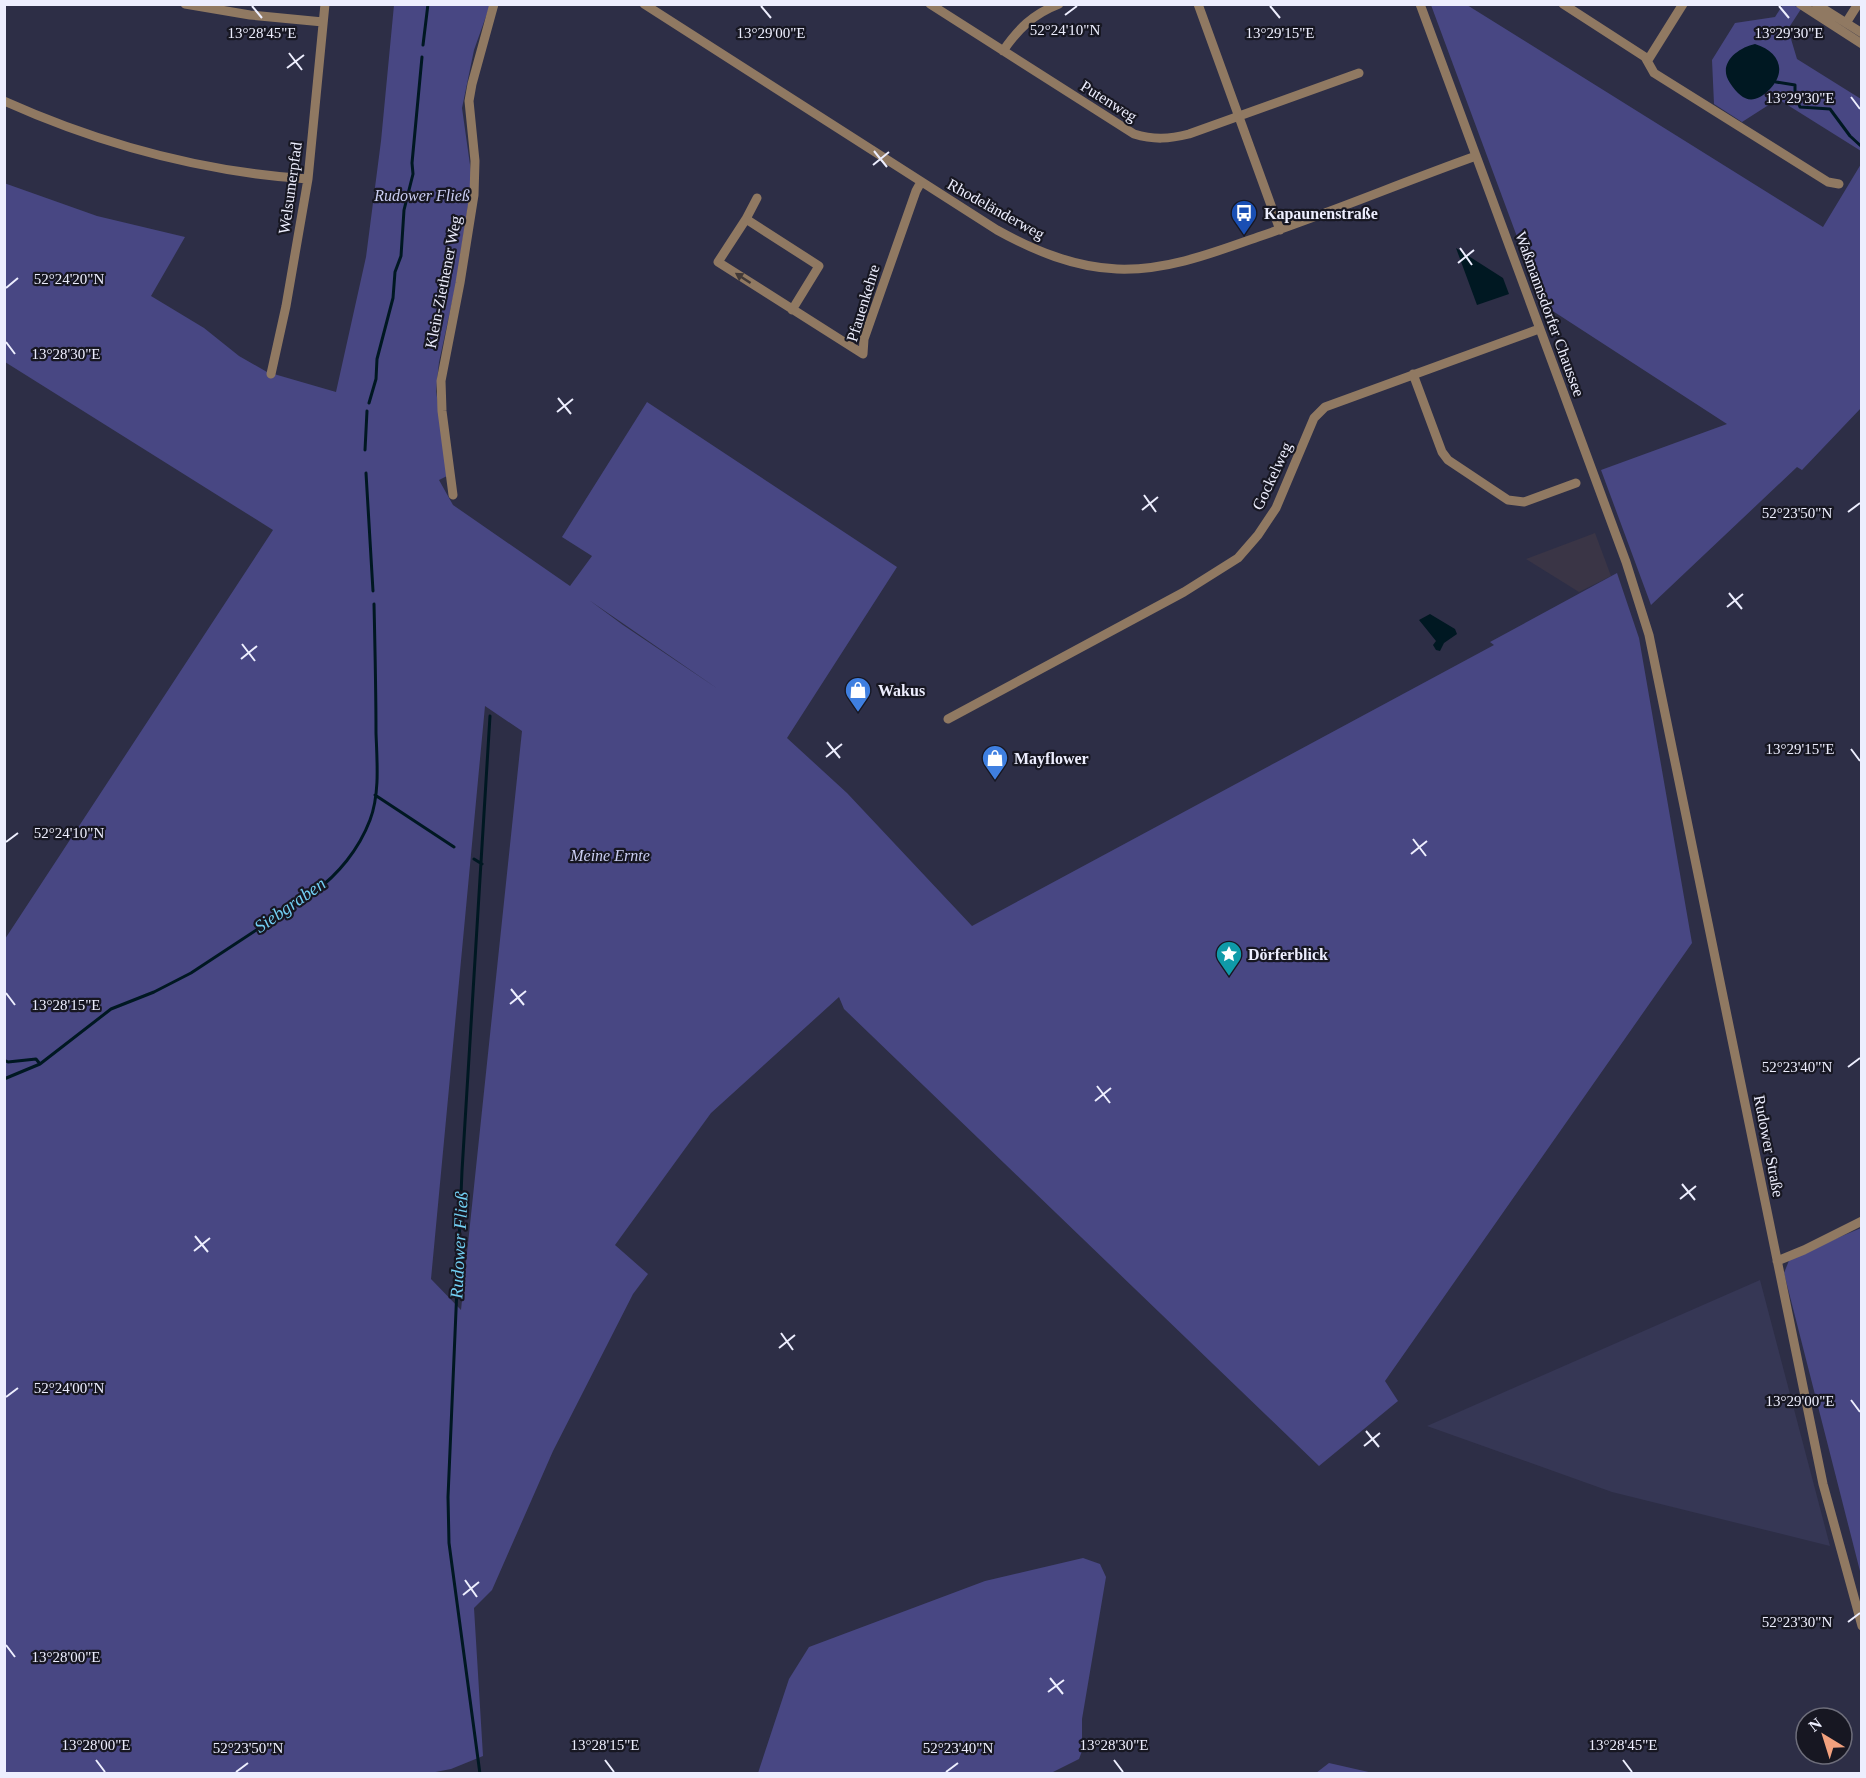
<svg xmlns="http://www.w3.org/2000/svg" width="1866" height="1778" font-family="Georgia,serif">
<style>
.built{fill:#363755}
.education{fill:#3a3546}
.green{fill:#484783;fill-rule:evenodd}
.water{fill:#001822}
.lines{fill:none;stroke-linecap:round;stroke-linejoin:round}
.stream{stroke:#001822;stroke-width:3}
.minor{stroke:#907962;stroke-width:9}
.oneway{fill:#413938}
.ticks{fill:none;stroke:#edeefe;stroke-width:2}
.labels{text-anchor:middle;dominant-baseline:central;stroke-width:4.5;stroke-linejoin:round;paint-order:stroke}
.street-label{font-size:16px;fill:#edeefe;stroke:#171722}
.park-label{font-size:16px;font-style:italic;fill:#cbcef3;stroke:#171722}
.poi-label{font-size:16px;font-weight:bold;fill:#edeefe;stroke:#171722;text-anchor:start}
.water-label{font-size:18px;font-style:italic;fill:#72cff3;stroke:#171722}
.ticks-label{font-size:15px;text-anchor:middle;fill:#edeefe;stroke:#171722;stroke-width:4.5;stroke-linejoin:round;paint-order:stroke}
</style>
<rect width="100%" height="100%" fill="#2d2e46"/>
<path class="built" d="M1760,1280L1830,1546L1612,1492L1427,1426Z"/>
<path class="education" d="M1595,533L1611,576L1579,592L1526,559Z"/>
<path class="green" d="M394,5H490L474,50L462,108L472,179L456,284L439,362L436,391L449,475L439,480L453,505L570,586L592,556L562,537L647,402L897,567L787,738L847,793L972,926L1494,645L1490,642L1617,573L1639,638L1692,943L1385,1381L1398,1401L1319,1466L844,1009L839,997L711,1113L615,1245L648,1274L633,1294L553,1451L492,1590L474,1608L483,1756L451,1769L425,1774L5,1773V939L273,530L5,362L4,183L97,216L185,237L151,296L204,328L239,356L267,372L336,392L366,257L381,141ZM589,600L718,689L623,625ZM485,706L522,731L461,1310L431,1279Z
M1431,5H1467L1823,227L1861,164V408L1802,470L1797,467L1651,605L1601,470L1727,424L1542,304Z
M1781,5H1793L1801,9L1788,29L1797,59L1861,99V151L1778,99L1742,122L1714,104L1712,60L1735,23L1775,17L1782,6Z
M1861,1228V1575L1784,1273L1790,1258Z
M1083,1558L1100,1564L1106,1577L1082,1719V1751L1079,1759L1049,1774L758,1773L789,1679L809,1647L985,1581Z
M1329,1763L1373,1773H1316Z"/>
<path class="water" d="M1755,44C1778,51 1788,70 1770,89C1753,106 1742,101 1730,83C1717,64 1737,48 1755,44Z
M1456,248L1503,278L1509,294L1477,305Z
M1430,614L1455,629L1457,634L1444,643L1440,651L1436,650L1433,645L1436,641L1419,620Z"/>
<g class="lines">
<path class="stream" d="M423,45L428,4
M1776,82L1795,85V95L1800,107L1830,109L1850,136L1862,147
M369,403L376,379L377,359L393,298L395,272L401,256L404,210L413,174L412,163L422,57
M365,450L367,411
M366,473L373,591
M375,795L454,847
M474,859L482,864
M4,1060L8,1062L36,1059L40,1064
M4,1079L40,1064L111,1009L154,992L191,973L314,892C338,875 359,849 370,820C380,794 377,761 376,733C376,690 375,647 374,604
M480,1774L449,1543L448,1497L462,1171L490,716"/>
<path class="minor" d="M185,4L250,15L323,22
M644,4L997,230C1035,251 1074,267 1117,269C1166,271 1213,253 1258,237C1332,212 1403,182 1476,156
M930,4L1134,134C1154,140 1169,139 1189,134L1359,73
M1198,4L1280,230
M1420,4L1626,562L1649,635L1823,1484L1862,1626
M1563,4L1645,57L1654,73L1828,182L1839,184
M1800,4L1862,44
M1816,4L1862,33
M1846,23L1858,4
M1003,51C1018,29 1033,14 1059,4
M1648,60L1683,4
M4,101C100,144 203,172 308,179
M746,219L757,198
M792,310L819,266L746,219L718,262L863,354L864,339L916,191L921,182
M271,374L286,306L308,179L325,4
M1413,374L1442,452L1448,460L1508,500L1524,502L1576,483
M453,495L442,411L441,381L460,283L474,195L475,161L469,101L472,84L494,4
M948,719L1184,592L1238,558L1258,535L1276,508L1314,418L1325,407L1539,329
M1777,1261L1804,1250L1862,1221"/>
</g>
<defs><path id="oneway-solid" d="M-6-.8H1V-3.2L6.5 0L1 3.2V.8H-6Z" transform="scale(1.5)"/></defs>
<use class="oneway" href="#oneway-solid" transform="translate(743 278) rotate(-147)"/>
<path class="ticks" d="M252,6L262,18M761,6L771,18M1270,6L1280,18M1779,6L1789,18M1065,15L1077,6M289,53L302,70M287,68L304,55M1851,97L1860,109M874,151L887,167M873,165L889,152M1460,248L1472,265M1458,263L1474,250M6,288L18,278M6,342L15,354M558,398L571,414M557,412L573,399M1144,495L1156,512M1142,510L1158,497M1848,512L1860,503M1729,593L1742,609M1727,607L1743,594M242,644L255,661M241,659L257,646M827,742L840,758M1851,749L1860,761M826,757L842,744M1413,839L1426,856M6,842L18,833M1411,854L1427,841M511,989L524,1005M6,993L15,1005M510,1004L526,991M1848,1067L1860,1058M1097,1086L1110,1103M1095,1101L1111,1088M1682,1184L1695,1200M1680,1199L1696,1186M195,1236L208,1252M194,1251L210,1238M781,1333L793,1350M779,1348L795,1335M6,1397L18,1388M1851,1400L1860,1412M1366,1431L1379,1447M1364,1446L1380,1433M465,1580L477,1597M463,1595L479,1582M1848,1622L1860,1613M6,1645L15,1657M1050,1678L1063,1694M1048,1692L1064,1680M96,1760L105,1772M605,1760L614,1772M1114,1760L1123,1772M1623,1760L1632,1772M236,1772L248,1763M946,1772L958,1763"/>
<defs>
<g id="bus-pin" transform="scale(1.35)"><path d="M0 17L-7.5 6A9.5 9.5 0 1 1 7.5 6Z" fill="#1a4fb4" stroke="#171722"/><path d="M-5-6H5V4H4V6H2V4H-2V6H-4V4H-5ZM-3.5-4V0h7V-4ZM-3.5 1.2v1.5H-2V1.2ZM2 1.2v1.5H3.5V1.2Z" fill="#fff"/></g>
<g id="shop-pin" transform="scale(1.35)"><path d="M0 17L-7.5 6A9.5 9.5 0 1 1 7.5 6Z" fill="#3f7fe0" stroke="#171722"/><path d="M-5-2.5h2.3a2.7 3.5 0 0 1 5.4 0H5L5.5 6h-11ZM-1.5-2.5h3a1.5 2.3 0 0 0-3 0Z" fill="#fff"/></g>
<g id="sight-pin" transform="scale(1.35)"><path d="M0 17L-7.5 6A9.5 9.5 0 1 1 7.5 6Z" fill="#0f9aa8" stroke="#171722"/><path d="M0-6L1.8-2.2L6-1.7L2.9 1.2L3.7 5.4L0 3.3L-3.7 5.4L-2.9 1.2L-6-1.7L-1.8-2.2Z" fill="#fff"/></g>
</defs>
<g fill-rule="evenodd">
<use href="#bus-pin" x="1244" y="213"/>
<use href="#shop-pin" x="858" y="690"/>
<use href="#shop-pin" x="995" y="758"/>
<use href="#sight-pin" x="1229" y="954"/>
</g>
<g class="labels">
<g class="street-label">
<text transform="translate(1109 101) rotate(32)">Putenweg</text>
<text transform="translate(290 188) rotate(-82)">Welsumerpfad</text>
<text transform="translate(996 209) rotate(29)">Rhodeländerweg</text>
<text transform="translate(443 282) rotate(-79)">Klein-Ziethener Weg</text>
<text transform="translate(863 303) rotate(-73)">Pfauenkehre</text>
<text transform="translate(1550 314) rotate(70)">Waßmannsdorfer Chaussee</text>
<text transform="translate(1272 476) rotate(-65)">Gockelweg</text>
<text transform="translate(1769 1146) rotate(79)">Rudower Straße</text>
</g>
<g class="park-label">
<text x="422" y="195">Rudower Fließ</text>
<text x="610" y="855">Meine Ernte</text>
</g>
<g class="poi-label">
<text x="1264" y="213">Kapaunenstraße</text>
<text x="878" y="690">Wakus</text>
<text x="1014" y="758">Mayflower</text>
<text x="1248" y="954">Dörferblick</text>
</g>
<g class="water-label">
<text transform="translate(290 905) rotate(-35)">Siebgraben</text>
<text transform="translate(459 1245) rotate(-87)">Rudower Fließ</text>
</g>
</g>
<g class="ticks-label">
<text x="1065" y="35">52°24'10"N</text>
<text x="262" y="38">13°28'45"E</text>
<text x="771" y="38">13°29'00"E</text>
<text x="1280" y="38">13°29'15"E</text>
<text x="1789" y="38">13°29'30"E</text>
<text x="1800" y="103">13°29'30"E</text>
<text x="69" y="284">52°24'20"N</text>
<text x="66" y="359">13°28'30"E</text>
<text x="1797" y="518">52°23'50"N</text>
<text x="1800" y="754">13°29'15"E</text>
<text x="69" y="838">52°24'10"N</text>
<text x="66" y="1010">13°28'15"E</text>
<text x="1797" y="1072">52°23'40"N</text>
<text x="69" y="1393">52°24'00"N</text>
<text x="1800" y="1406">13°29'00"E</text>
<text x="1797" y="1627">52°23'30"N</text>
<text x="66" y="1662">13°28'00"E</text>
<text x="96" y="1750">13°28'00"E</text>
<text x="605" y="1750">13°28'15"E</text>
<text x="1114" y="1750">13°28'30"E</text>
<text x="1623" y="1750">13°28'45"E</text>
<text x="248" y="1753">52°23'50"N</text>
<text x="958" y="1753">52°23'40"N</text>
</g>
<rect width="1866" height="1778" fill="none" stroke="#edeefe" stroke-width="12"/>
<g transform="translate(1824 1736) rotate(322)"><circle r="28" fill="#171722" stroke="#6d6d7a" stroke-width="1.5"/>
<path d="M0-4.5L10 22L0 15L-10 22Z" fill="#f2a17e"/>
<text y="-9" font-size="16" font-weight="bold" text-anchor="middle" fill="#edeefe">N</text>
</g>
</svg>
